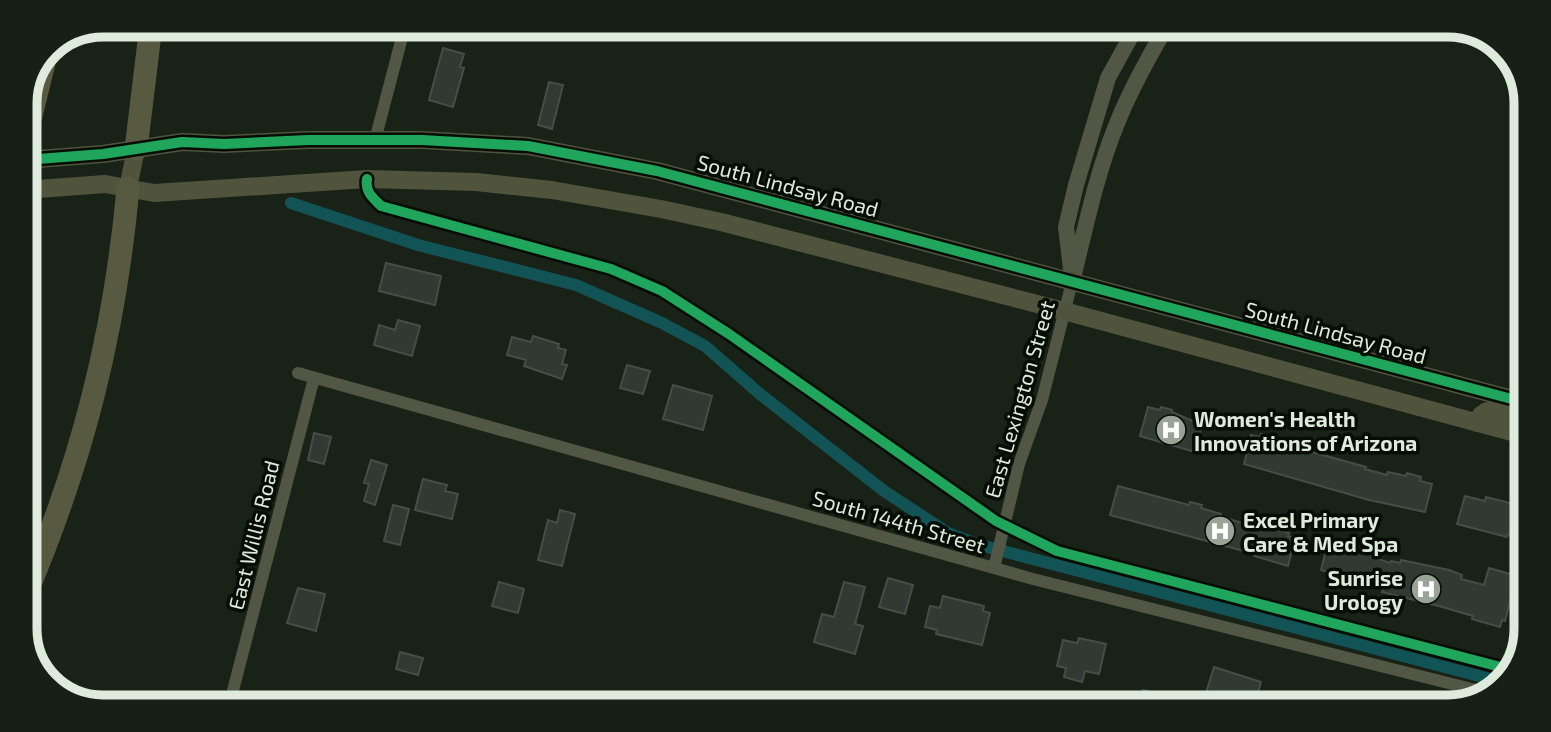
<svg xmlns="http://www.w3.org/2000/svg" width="1551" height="732" font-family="'Exo 2',sans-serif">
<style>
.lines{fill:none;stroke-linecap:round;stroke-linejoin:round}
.canal{stroke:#125355;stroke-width:12}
.building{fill:#303a33;stroke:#434e46;stroke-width:2}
.minor{stroke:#525644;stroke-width:12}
.tertiary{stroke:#525644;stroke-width:16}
.secondary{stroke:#50543c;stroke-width:18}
.motorway{stroke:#575940;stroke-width:23}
.cycleway-casing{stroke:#060d05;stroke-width:15}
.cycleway{stroke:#20a55d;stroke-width:10}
.labels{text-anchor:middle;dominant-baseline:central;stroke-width:7;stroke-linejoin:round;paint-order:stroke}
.street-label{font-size:21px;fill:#deeadc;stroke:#060d05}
.poi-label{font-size:21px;font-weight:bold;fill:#deeadc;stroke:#060d05;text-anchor:start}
.rim{fill:none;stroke:#deeadc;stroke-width:9}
</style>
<rect width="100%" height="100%" fill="#182216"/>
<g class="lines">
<path class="canal" d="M291,203L418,245L576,285L662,323L705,346L760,394L884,491L948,533L980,545L1502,682"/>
</g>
<path class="building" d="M443,48L464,54L460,67L464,68L453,107L429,100Z
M549,82L563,85L552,129L538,125Z
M386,263L441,276L435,305L379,291Z
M398,320L420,326L412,356L374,345L379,325L395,330Z
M533,336L559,344L558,348L566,350L562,364L567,365L562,379L524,366L526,360L507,355L512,337L531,342Z
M627,365L650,371L643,394L620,388Z
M673,385L712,396L703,430L663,419Z
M1148,407L1160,410L1161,407L1172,410V412L1202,425L1195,452L1140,436Z
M314,433L331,437L324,464L308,460Z
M1261,434L1271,437V440L1301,449L1366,467L1365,469L1387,475L1388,472L1406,476L1407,473L1421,477L1420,481L1432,484L1425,512L1369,500L1244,464L1251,435L1260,437Z
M371,460L387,465L375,505L364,501L369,484L364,483Z
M423,479L447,485L445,491L458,494L452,519L415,510Z
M1118,486L1189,505L1190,502L1202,505L1201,508L1221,514V517L1243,523H1250L1251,520L1265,524L1264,527L1289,533L1288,536L1295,538L1288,566L1254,556L1255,554L1110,515Z
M1465,496L1485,501L1486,497L1522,506V538L1508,534L1507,537L1457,524Z
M393,505L409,509L400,545L384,541Z
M560,510L575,514L562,566L538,560L548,520L557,523Z
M1328,542L1345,543L1350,548L1368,552L1372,557L1390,563L1391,561L1400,563L1401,560L1449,570L1462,575L1461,579L1484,585L1489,568L1517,576L1515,583H1518L1514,598L1511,597L1505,621L1502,620L1500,627L1472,619L1473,616L1439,606L1382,592L1384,588L1321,570Z
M888,578L913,585L905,614L879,607Z
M499,582L524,589L518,613L492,606Z
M844,582L865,587L855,624L863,626L855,654L814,642L822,614L834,617Z
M298,588L325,594L316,631L287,623Z
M943,596L984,606L983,611L990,613L982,645L936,634L937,630L925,627L930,606L940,608Z
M1079,638L1106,644L1099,674L1085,671L1082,682L1064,677L1066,668L1057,666L1063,640L1077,643Z
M400,652L423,658L418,675L396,669Z
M1214,667L1261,682L1257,696L1251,694L1248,707H1228L1213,702L1214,698L1205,696Z
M1143,690L1161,694L1158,706H1139Z"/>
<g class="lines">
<path class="minor" d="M375,140L405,26
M298,373L1033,579L1492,694
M994,568L1019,464L1042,400L1072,282
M230,702L314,378"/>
<path class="tertiary" d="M1071,269L1066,227L1076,185L1108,78L1135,29
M1072,282C1085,230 1096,175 1116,126C1129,92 1147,60 1165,29"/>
<path class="secondary" d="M25,160L103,154L182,142L224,144L308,140H422L528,146L657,171L1523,402
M128,188L136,149
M25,190L105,184L154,193L367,179L476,182L552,190L661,209L721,222L1064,311L1523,435
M1477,423L1481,415L1487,411L1523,419"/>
<path class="motorway" d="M25,140L48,47
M136,149L151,25
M25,596C82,462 115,333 128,188"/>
<g class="cycleway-casing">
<path id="cycleway" d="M25,160L103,154L182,142L224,144L308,140H422L528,146L657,171L1523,402
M367,179C365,192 372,197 381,206L611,269L662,291L729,334L996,521L1057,551L1512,670"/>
</g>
<use href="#cycleway" class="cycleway"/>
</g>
<defs>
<g id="hospital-disc" transform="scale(1.575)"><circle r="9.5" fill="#99a497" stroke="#060d05"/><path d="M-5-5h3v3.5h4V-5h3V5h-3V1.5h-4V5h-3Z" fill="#fff"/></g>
</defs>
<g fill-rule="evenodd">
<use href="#hospital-disc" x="1171" y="430"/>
<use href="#hospital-disc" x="1220" y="531"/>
<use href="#hospital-disc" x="1426" y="589"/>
</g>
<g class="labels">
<g class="street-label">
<text transform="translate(788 185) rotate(15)">South Lindsay Road</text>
<text transform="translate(1336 332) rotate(15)">South Lindsay Road</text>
<text transform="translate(1019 399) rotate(-74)">East Lexington Street</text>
<text transform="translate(899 521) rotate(16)">South 144th Street</text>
<text transform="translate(253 535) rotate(-76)">East Willis Road</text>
</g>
<g class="poi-label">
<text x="1194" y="418">Women's Health<tspan x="1194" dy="24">Innovations of Arizona</tspan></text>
<text x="1243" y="519">Excel Primary<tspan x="1243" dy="24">Care &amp; Med Spa</tspan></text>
<text x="1403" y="577" text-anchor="end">Sunrise<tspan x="1403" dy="24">Urology</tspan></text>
</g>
</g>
<path d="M0 0H1551V732H0ZM103 37H1448A66 66 0 0 1 1514 103V629A66 66 0 0 1 1448 695H103A66 66 0 0 1 37 629V103A66 66 0 0 1 103 37Z" fill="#171f16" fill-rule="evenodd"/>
<path class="rim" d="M103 37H1448A66 66 0 0 1 1514 103V629A66 66 0 0 1 1448 695H103A66 66 0 0 1 37 629V103A66 66 0 0 1 103 37Z"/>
</svg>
